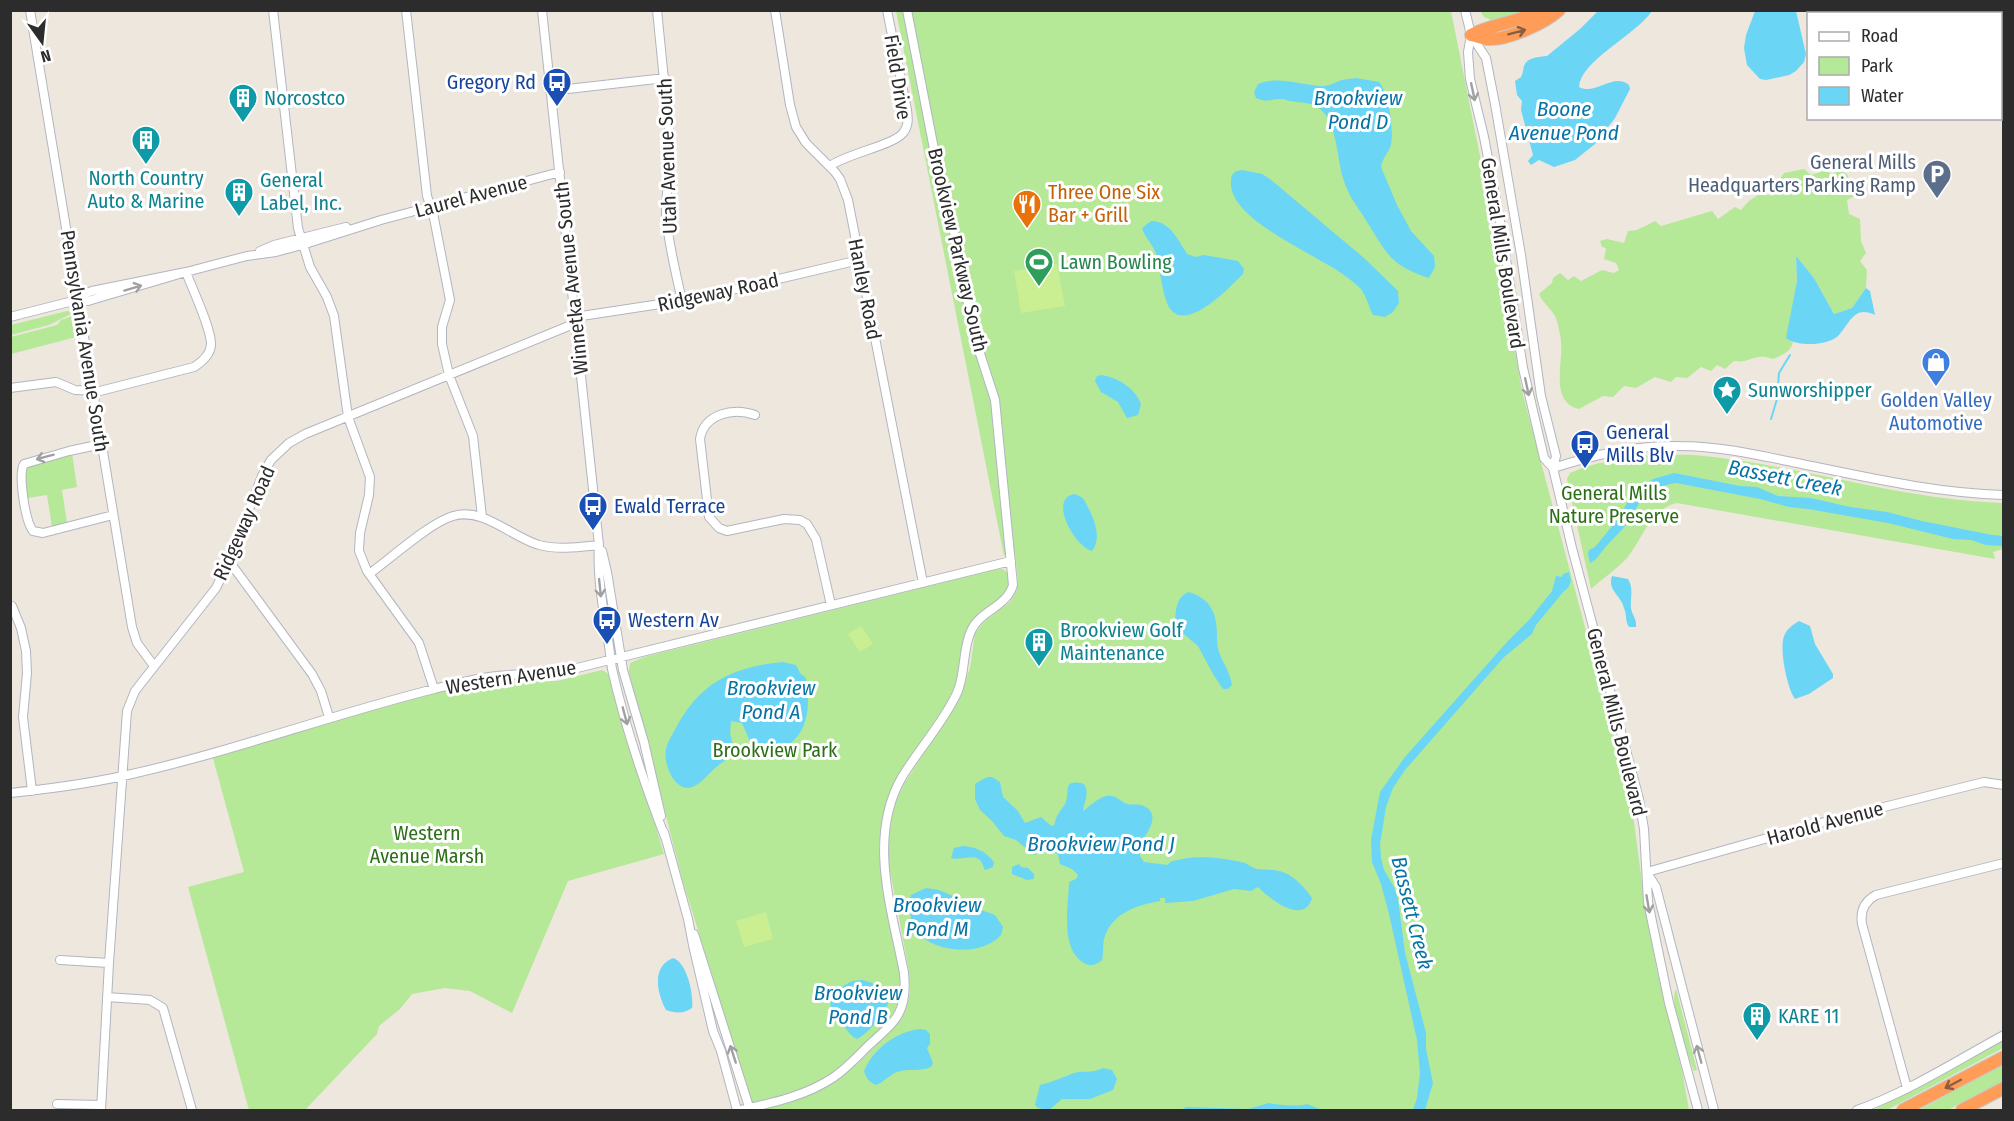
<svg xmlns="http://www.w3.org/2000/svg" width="2014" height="1121" font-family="'Fira Sans Condensed',sans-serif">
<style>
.green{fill:#b5e897}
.pitch{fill:#caef93}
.water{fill:#6bd5f6}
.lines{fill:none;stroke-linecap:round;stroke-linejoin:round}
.stream{stroke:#6bd5f6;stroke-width:2}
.minor-casing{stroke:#b2b5c0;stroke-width:10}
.highway-casing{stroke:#c8c8c8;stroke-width:14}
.minor{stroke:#fff;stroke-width:8}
.highway{stroke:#ff9c58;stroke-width:12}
.oneway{stroke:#8b5e40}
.oneway2{stroke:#a0a0a0}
.labels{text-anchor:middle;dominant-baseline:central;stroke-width:6;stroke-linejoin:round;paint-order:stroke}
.street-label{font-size:20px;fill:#2c2c2c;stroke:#fff}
.transit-label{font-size:20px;fill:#164399;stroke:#fff;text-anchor:start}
.culture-label{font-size:20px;fill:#0d838f;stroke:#fff;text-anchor:start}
.service-label{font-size:20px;fill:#4e5e75;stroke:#fff;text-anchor:end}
.food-label{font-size:20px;fill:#c56008;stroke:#fff;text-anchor:start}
.leisure-label{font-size:20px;fill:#27864d;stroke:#fff;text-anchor:start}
.shop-label{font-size:20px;fill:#366cbe;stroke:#fff}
.park-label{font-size:20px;fill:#2b6f16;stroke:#fff}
.water-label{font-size:21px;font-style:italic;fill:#0673a6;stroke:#fff}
</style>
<rect width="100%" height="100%" fill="#eee7de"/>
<path class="green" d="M896,11H1451L1490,206L1522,391L1631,800L1646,912L1657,971L1682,1071L1689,1110H754L683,882L629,672L630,663L644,657L998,569H1002L1007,572C1019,598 978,609 968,627C958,646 962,670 953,690C947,705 936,719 927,733C899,773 880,803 879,854L902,984C897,1022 878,1032 851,1057L856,1065L898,1023L906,1010L910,992L909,971L888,860V841L894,806L904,784L960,697L970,668L975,633L986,620L1010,602L1017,590L1018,580L1015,553L1004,556Z
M1480,11H1530L1491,20L1484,17Z
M1804,169L1811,175L1827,170L1830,174L1840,171L1847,174L1855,196L1847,200L1849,214L1860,219L1861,241L1866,253L1860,261L1867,270L1866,288L1852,308L1834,314L1814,278L1796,257L1797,281L1789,340L1793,342C1791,352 1782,355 1773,359C1754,352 1750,364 1734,361L1725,369L1717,365L1711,371L1701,367L1687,378L1676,377L1671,382L1655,377L1636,388L1624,386L1613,397L1603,396L1579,409C1547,401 1566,358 1560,335C1559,328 1557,318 1553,313C1548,306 1542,301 1539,294L1552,283L1553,278L1560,273L1568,280L1574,276L1581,281L1602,270L1614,273L1619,270L1616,263L1604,259L1606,248L1602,247L1600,241L1607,239L1624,243L1628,231L1637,230L1655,221L1661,226L1712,211L1718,219L1735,207L1741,210L1749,201L1761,193L1773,196V190L1784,173Z
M67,311L73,313L49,325L11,335V325Z
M72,316L76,337L11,354V337L57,325L61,320Z
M72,453L77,487L62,490L67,523L52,527L47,495L28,498L25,477L27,467Z
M1694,455C1798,464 1898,500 2003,503V549L1993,552L1995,559L1677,503C1651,508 1642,540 1627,558C1617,569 1602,579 1591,589L1568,484L1567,479L1570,473C1607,457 1653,454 1694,455Z
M602,670L610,675L664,854L568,881L512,1013L470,991L445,988L412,994L400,1009L379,1026L377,1034L305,1110H249L188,887L244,872L213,758L308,728L451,689L494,682L557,681Z
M1676,989L1697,1070L1694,1071C1688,1055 1668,1004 1676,989Z
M2003,1040V1048L1887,1110H1874Z
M2003,1064V1081L1948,1110H1919Z"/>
<path class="pitch" d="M1057,264L1065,306L1021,313L1014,271Z
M861,626L873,644L860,652L848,634Z
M766,912L773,939L744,947L736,921Z"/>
<path class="water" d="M1598,11H1652C1636,35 1580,61 1579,87C1595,96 1614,72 1629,85L1630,89L1615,118L1595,144L1575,160L1554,167L1539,160L1531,165L1528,161L1533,155L1521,110L1522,101L1517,95L1515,81L1521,77C1523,73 1523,70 1524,66C1527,57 1539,57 1547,56L1580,29Z
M1755,11H1796L1806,54L1804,62L1796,71L1789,75L1766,80L1760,79L1747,65L1744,48L1746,35Z
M1356,78L1379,82C1389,94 1394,129 1391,144C1389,153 1382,158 1381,167L1397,205L1411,231L1434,256L1435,267L1429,278C1390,265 1388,255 1367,222C1358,207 1348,196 1343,178C1337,159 1337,123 1321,110C1313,102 1301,103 1291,101C1288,101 1285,99 1282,99C1270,98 1270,104 1256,98L1254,92L1258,84C1278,76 1298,84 1319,86C1328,87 1334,83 1342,80C1346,79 1352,79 1356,78Z
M1242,170L1262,174L1270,179L1364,258L1398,291L1399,303L1393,312L1385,317L1373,315C1369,308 1368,301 1364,294C1361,287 1353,282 1348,278C1321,256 1227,220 1231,181C1231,173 1235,171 1242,170Z
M1151,221C1169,220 1179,241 1187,254L1196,257L1204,255L1238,261L1244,269L1243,274C1231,286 1189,331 1171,310C1163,300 1160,270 1157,257C1155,246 1145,239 1142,228Z
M1796,256L1814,278L1834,314L1852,308L1866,288L1870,291L1875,315C1854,305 1850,323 1839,335C1829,346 1797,347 1786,338L1797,281Z
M1102,375C1118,378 1135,388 1141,404L1138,415L1127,418L1118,402L1101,392L1095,381L1097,376Z
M1674,473L1740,486L1757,487L1778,496L1811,498L1850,507L1887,512L1922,521L1992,535L2003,536V546L1986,545L1971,540L1953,539L1888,523L1808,509L1789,507L1760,499L1676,483C1643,488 1642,501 1625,526C1618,535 1610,541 1603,550C1598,556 1597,560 1590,563L1588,554L1589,550L1595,547L1618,519L1631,496L1639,488L1653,479Z
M1075,494L1083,498C1091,512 1104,536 1092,551C1075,547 1047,498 1075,494Z
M1569,572L1571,581L1568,588L1564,591L1536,625L1532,634L1504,657L1405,770L1393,788L1386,807L1380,844L1381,858L1384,870L1394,887L1398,899L1405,953L1426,1033V1049L1433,1083L1425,1110H1413L1417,1098L1420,1073L1417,1040L1389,914L1381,884L1372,862L1371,840L1380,792L1405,757L1507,642L1529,620L1552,591L1556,576L1562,577L1563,574Z
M1612,576L1628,579C1634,589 1630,597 1631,608C1632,615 1637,619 1636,627H1629C1625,621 1627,615 1624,608C1621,595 1607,591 1612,576Z
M1188,592C1211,598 1217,614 1217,635C1217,640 1217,645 1218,649C1222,662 1230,671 1232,685L1228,689H1223L1213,674L1198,646L1174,626C1177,612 1174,599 1188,592Z
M1799,621L1810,626L1815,644L1833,674V678L1809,694L1795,699C1787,688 1778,645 1785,634C1787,629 1794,624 1799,621Z
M783,662L796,665L800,673L806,678C810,701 810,733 786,746C779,750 768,751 759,754L753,748L742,723L731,721L730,733L734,750C729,760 718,764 711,772C705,778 698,786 689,788C673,789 663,762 666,749C668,740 674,732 678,724C702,681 736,666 783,662Z
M987,777H992L1000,782L1003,797L1018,811L1025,823L1041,817L1050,825L1054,826C1056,815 1060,812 1065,804C1071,792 1061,778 1084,784C1090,793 1084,802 1083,811C1090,806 1098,798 1106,796C1117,794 1119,801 1127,804C1132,805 1137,804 1141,805C1163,812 1148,833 1140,843V856L1144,862L1168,865L1170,862C1192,854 1222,857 1245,863C1249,865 1253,868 1257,869C1267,870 1276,869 1285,873C1295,877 1306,889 1312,898C1304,926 1270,899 1258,887L1251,891L1234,889L1193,901L1165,903V898H1160V901C1137,905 1113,913 1105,936C1102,944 1104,953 1102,960C1096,965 1090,967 1084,963C1059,948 1069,904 1069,882L1076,879L1078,875L1072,869L1060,864L1058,854L1053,852L1050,847L1046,846L1041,852L1034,855L1016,840L1004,836L992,821L980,810L975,799V784Z
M963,846C976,847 985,851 994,862L993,867L985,870C983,867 983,864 981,861C974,853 960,861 951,858L954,848Z
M1019,864L1021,867L1028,868L1034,874V879L1027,880L1012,874V867Z
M926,888L939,890L953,896L959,902L995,915L1003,927L1001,935C982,957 933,953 916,931C913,926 911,919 910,913C909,907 908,902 911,895Z
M673,958C687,962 694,995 692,1008C683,1014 675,1013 666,1010C657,993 651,967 673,958Z
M862,980C877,984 886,988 888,1004C881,1017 870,1032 857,1039C850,1036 848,1031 843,1025C833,1012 825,1009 835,991L852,981Z
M920,1029L926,1030L930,1034V1044L927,1048L933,1063L931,1067C920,1072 908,1068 897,1072C889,1075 884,1082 876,1085C869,1082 866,1078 864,1071C874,1048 896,1032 920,1029Z
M1103,1068L1112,1070L1117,1079L1113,1090L1090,1099H1062L1049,1110L1038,1108L1035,1105L1040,1085C1052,1082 1063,1077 1074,1073C1084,1070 1091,1074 1103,1068Z
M1269,1103C1277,1105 1299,1107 1307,1104L1322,1110H1182L1186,1107L1248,1109Z"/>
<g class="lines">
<path class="stream" d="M1771,419L1777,399L1779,373L1790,355"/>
<g class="minor-casing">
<path id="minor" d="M30,10L132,627L137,643L154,666
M273,10L298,228L310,267L327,297L334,316L348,417L370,477L369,495L360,533L359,551L367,571L419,643L434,689
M406,10L427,196L433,213L450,300L442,327V344L449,375L473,436L482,517
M542,10L599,545C597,573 602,601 606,628C609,642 610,655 612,669C625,726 644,783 665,837
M657,10L670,140C671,165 666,190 666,214C668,243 676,273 682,301
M775,10L790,105L796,127L806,143L835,172L840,179L848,200L923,583
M1465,10L1471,35L1486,58L1495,104L1521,255L1541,396L1556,456L1553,468
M1471,35L1468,52L1470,79L1484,137L1500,221L1523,368L1544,458L1553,468L1572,548L1639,799L1644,829L1648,902L1669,1003L1698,1110
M550,91L665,78
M830,166C848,153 892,146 903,133C909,126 908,118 907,110L887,10
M260,251L274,245L346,227
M10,317L65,303L77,300L88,301L186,272L92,291L84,294L77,300
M575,317L693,299L859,260
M10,388L56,382L75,390L100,391L194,367C202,362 210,355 211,345C212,330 192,288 186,272L247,256L276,252L302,245L381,220L560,172
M755,415C733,407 704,414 700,439L709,517L719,528L727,531L784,519L800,520L807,524L816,539L831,605
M102,444L69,451L24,464C18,474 25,521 33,531L43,533L113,515
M1553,468C1594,455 1635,445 1679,446C1717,446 1754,454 1792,462C1862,476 1932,493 2004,495
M602,551L607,572L623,670L644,742L661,816
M229,561L312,674L321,691L329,717
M369,574C390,559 431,522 453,516C484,507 511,537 539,545C559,550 579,547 599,545
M12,606L21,628L26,651L27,673L23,717L32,791
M10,793C48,789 86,784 123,776C228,753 330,715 434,689C455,684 476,678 497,676C520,673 542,676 565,671L1011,561
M664,832L688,919L693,945L713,1031L721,1051L737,1110
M1647,872L1828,821L1984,782L2004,785
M1647,873L1656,887L1714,1110
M694,934L750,1110
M60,960L109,963
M107,997L150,1000L163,1008L192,1110
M1907,1088L1862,924C1860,911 1865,901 1876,895L2004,863
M57,1104L101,1105
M101,1110L109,963L127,711L135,691L216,588L229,561L262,476L271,460L289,443L305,434L576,323
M740,1110C772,1103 806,1096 834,1077C847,1068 857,1057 868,1046C896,1021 908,1012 904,973C892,909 867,838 902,777C919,749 943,723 957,693C966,673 962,650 971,631C979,611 1007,607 1013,585L995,400L974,335L949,206L934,149L907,10
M1857,1110C1908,1092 1956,1061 2004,1035"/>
</g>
<g class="highway-casing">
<path id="highway" d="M1471,35C1477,36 1484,39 1489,39C1508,40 1545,23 1559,10
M1471,35C1494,23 1519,23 1541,10
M1903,1110L2004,1057
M1962,1110L2004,1088"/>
</g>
<use href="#minor" class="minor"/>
<use href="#highway" class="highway"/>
</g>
<defs><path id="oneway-shaft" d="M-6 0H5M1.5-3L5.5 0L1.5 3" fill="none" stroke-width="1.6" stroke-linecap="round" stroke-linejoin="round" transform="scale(1.5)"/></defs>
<g class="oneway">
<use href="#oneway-shaft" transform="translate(1517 32) rotate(-15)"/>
<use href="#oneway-shaft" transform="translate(1953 1084) rotate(152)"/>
</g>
<g class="oneway2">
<use href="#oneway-shaft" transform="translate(1473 92) rotate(78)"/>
<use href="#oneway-shaft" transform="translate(133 288) rotate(-17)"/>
<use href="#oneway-shaft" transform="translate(1527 387) rotate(78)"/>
<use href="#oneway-shaft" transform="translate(45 457) rotate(165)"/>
<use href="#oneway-shaft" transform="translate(600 588) rotate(84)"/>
<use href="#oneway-shaft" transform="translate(625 716) rotate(75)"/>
<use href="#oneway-shaft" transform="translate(1648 904) rotate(80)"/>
<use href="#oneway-shaft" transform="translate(733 1054) rotate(-108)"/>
<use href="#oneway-shaft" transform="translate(1699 1054) rotate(-105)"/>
</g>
<defs>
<g id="bus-pin" transform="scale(1.5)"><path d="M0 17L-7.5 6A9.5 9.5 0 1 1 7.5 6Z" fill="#1a4fb4" stroke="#fff"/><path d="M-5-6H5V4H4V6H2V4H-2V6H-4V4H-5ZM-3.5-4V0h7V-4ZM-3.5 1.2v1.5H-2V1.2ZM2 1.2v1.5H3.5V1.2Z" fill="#fff"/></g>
<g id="building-pin" transform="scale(1.5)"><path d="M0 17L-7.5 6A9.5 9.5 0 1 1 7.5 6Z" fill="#0f9aa8" stroke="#fff"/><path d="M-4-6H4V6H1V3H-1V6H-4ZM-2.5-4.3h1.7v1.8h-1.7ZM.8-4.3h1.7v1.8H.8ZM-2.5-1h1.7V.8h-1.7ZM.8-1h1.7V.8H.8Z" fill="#fff"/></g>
<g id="parking-pin" transform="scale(1.5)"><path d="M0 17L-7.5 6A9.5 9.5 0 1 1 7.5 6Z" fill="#5c6f8a" stroke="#fff"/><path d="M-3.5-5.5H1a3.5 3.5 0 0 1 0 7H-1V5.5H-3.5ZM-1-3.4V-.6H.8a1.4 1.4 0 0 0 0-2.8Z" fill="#fff"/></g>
<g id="restaurant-pin" transform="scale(1.5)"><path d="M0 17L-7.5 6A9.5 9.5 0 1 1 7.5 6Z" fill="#e8710a" stroke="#fff"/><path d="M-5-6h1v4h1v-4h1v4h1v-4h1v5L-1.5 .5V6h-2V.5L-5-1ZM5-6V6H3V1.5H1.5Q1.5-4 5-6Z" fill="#fff"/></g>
<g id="stadium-pin" transform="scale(1.5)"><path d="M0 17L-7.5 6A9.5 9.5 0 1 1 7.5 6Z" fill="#2e9e5b" stroke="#fff"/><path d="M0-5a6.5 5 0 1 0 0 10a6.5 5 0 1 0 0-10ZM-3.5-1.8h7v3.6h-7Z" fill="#fff"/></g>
<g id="shop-pin" transform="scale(1.5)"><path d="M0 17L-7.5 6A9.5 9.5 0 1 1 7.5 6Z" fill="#3f7fe0" stroke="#fff"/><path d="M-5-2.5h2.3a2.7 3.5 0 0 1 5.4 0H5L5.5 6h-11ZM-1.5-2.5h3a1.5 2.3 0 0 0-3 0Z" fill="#fff"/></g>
<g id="sight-pin" transform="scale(1.5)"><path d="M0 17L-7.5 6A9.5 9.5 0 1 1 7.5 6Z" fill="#0f9aa8" stroke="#fff"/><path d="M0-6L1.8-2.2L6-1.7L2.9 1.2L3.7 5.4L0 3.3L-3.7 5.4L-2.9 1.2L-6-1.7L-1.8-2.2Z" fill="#fff"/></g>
</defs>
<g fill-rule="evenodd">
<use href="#bus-pin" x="557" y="82"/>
<use href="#building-pin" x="243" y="98"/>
<use href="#building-pin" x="146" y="140"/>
<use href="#parking-pin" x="1937" y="174"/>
<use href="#building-pin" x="239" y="192"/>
<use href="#restaurant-pin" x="1027" y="204"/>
<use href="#stadium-pin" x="1039" y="262"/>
<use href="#shop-pin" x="1936" y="362"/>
<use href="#sight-pin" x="1727" y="390"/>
<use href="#bus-pin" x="1585" y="444"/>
<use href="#bus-pin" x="593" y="506"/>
<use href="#bus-pin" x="607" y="620"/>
<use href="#building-pin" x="1039" y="642"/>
<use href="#building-pin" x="1757" y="1016"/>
</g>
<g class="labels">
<g class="street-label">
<text transform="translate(898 77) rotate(81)">Field Drive</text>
<text transform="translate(667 156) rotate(-92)">Utah Avenue South</text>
<text transform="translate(471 196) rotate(-15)">Laurel Avenue</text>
<text transform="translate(958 250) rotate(77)">Brookview Parkway South</text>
<text transform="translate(1503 253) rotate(81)">General Mills Boulevard</text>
<text transform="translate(571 278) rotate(-96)">Winnetka Avenue South</text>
<text transform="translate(865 289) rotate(79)">Hanley Road</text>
<text transform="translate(718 292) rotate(-12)">Ridgeway Road</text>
<text transform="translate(85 341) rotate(81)">Pennsylvania Avenue South</text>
<text transform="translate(244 523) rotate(-66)">Ridgeway Road</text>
<text transform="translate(511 677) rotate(-9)">Western Avenue</text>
<text transform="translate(1617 722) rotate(76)">General Mills Boulevard</text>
<text transform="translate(1825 823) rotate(-15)">Harold Avenue</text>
</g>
<g class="transit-label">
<text x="536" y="82" text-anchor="end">Gregory Rd</text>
<text x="1606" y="432">General<tspan x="1606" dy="23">Mills Blv</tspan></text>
<text x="614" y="506">Ewald Terrace</text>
<text x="628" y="620">Western Av</text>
</g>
<g class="culture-label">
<text x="264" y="98">Norcostco</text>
<text x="146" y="178" text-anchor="middle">North Country<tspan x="146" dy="23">Auto &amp; Marine</tspan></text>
<text x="260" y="180">General<tspan x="260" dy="23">Label, Inc.</tspan></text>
<text x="1748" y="390">Sunworshipper</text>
<text x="1060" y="630">Brookview Golf<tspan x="1060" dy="23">Maintenance</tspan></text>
<text x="1778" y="1016">KARE 11</text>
</g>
<g class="service-label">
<text x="1916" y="162">General Mills<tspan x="1916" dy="23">Headquarters Parking Ramp</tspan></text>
</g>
<g class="food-label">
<text x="1048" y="192">Three One Six<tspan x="1048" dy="23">Bar + Grill</tspan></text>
</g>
<g class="leisure-label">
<text x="1060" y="262">Lawn Bowling</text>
</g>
<g class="shop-label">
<text x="1936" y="400">Golden Valley<tspan x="1936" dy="23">Automotive</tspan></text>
</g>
<g class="park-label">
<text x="1614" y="493">General Mills<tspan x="1614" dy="23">Nature Preserve</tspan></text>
<text x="775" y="750">Brookview Park</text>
<text x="427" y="833">Western<tspan x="427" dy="23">Avenue Marsh</tspan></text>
</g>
<g class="water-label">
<text x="1358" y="98">Brookview<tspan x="1358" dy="24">Pond D</tspan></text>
<text x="1564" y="109">Boone<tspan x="1564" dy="24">Avenue Pond</tspan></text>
<text transform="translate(1785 478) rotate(11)">Bassett Creek</text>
<text x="771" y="688">Brookview<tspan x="771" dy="24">Pond A</tspan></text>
<text x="1101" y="844">Brookview Pond J</text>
<text x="937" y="905">Brookview<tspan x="937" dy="24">Pond M</tspan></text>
<text transform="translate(1412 913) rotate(76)">Bassett Creek</text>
<text x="858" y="993">Brookview<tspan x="858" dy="24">Pond B</tspan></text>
</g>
</g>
<rect width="2014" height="1121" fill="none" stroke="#2c2c2c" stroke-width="24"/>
<rect x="1807" y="12" width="195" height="108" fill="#ffffff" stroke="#ababab" stroke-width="1.5"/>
<rect x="1819" y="32" width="30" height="9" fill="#ffffff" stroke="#ababab" stroke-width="1.5"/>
<text x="1861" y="42" font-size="18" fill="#2c2c2c">Road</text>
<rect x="1819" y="57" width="30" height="18" fill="#b5e897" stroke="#ababab" stroke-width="1.5"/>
<text x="1861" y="72" font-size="18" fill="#2c2c2c">Park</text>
<rect x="1819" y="87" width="30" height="18" fill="#6bd5f6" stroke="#ababab" stroke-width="1.5"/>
<text x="1861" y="102" font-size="18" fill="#2c2c2c">Water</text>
<g transform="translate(42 42) rotate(165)" stroke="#ffffff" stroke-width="4.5" paint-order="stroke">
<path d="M0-4.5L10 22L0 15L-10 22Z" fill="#2c2c2c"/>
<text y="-9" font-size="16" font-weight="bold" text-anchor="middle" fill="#2c2c2c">N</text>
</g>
</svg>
